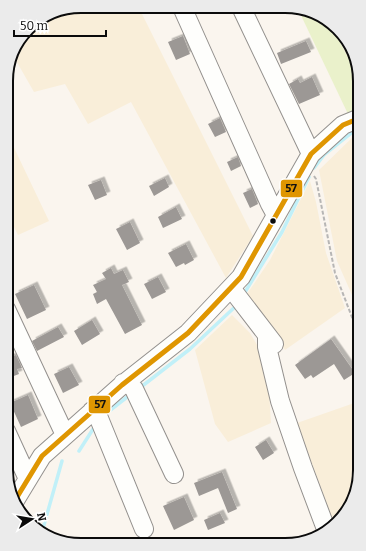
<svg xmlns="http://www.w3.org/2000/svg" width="366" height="551" font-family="Bitter,serif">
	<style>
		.farmland { fill: #f9eed9 }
		.green { fill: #eaf1cb }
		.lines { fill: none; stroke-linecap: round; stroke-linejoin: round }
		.stream { stroke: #c1f0f8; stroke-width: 3.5 }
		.building { fill: #9c9895; filter: url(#shadow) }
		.minor-casing { stroke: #93908d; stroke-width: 20 }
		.path { stroke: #b7b6b5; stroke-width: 2; stroke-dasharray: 4 2; stroke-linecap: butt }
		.minor { stroke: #fefefc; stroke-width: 18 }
		.bus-1-casing { stroke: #fff; stroke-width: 8 }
		.bus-1 { stroke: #df9601; stroke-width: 5 }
		.bus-dot { fill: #0b0b0b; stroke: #fff; stroke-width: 1.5 }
		.rim { fill: none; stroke: #0b0b0b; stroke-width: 2 }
		.line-badge { stroke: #fff; stroke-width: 1.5 }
		.pale-badge-label { font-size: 11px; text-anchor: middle; font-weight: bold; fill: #111 }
	</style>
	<defs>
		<filter id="shadow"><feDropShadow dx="3.5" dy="-3.5" stdDeviation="0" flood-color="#0004"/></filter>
	</defs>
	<rect width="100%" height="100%" fill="#faf5ee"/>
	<!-- farmland -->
	<path class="farmland" d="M 81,6 L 138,6 L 253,236 L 226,278 L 131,102 L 88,124 L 65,84 L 34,92 L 14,57 L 32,24 Z
		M 330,21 L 354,52 L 360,83 Z
		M 360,132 L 360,313 L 337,261 L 319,170 L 357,133 Z
		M 7,133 L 49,221 L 18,235 L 6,211 Z
		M 310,181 L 316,202 L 326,253 L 345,308 L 285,350 L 247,294 L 270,260 Z
		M 232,315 L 250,333 L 260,350 L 269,391 L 271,423 L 228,442 L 215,424 L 195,350 Z
		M 360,401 L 360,475 L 347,512 L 334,523 L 297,423 Z"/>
	<!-- green -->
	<path class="green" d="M 297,7 L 299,7 L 330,21 L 360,83 L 360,107 L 348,114 Z"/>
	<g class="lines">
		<!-- stream -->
		<path class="stream" d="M 314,168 L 324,155 L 359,127
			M 245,292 L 282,232 L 309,177
			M 141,387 L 190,349 L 237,305
			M 104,415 L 131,394
			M 79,451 L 95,426
			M 42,532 L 62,461"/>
	</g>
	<!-- building -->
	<path class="building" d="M 183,36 L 190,54 L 176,60 L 168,42 Z
		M 306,41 L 311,52 L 281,64 L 277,53 Z
		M 312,77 L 320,95 L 299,104 L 289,84 L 298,79 L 300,83 Z
		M 220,118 L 226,132 L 215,137 L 208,124 Z
		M 238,157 L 241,166 L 231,171 L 227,162 Z
		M 165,178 L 169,187 L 154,196 L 149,186 Z
		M 101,180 L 107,195 L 95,200 L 88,185 Z
		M 252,189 L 258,204 L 250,208 L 243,193 Z
		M 176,207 L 182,219 L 163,228 L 158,217 Z
		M 130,222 L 140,243 L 127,250 L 116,229 Z
		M 186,244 L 194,260 L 185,265 L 184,263 L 176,267 L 168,253 Z
		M 111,268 L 114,274 L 123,270 L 129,282 L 122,285 L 142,325 L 125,334 L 106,299 L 97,304 L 93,294 L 97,292 L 93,285 L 106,279 L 102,273 Z
		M 158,277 L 166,292 L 152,299 L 144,284 Z
		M 34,285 L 46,310 L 27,319 L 15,294 Z
		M 92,320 L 100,334 L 82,345 L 74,331 Z
		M 58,327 L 64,337 L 37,351 L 32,341 Z
		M 331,339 L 355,373 L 344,380 L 334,364 L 313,378 L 311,375 L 305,379 L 295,365 Z
		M 16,355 L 22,368 L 17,369 L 19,374 L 6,379 L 6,359 Z
		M 69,367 L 79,385 L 63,393 L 54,374 Z
		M 28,395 L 38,419 L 21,427 L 10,403 Z
		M 266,440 L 274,453 L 263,460 L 255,447 Z
		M 222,472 L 237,509 L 228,513 L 218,488 L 199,496 L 194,483 Z
		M 184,497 L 194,520 L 174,530 L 163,506 Z
		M 220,513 L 225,523 L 208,530 L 204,520 Z"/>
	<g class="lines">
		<!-- minor casing -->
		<g class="minor-casing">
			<path id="minor" d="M 182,7 L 270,204 L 276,215
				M 241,7 L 311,154
				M 231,288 L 274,344
				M 6,309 L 65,435
				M 267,335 L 267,347 L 280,401 L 303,468 L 326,529
				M 123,383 L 131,386 L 134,389 L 174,474
				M 92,411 L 98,416 L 144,529
				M 6,431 L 28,479
				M 14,502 L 42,456 L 122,385 L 188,333 L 241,277 L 311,154 L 343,125 L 360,118"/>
		</g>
		<!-- path -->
		<path class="path" d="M 314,176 L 316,179 L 335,273 L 360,338"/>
		<!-- minor -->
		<use href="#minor" class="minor"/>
		<!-- bus-1 casing -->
		<g class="bus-1-casing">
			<path id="bus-1" d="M 14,502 L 42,456 L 122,385 L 188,333 L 241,277 L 311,154 L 343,125 L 360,118"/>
		</g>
		<!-- bus-1 -->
		<use href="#bus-1" class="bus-1"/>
	</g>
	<!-- markers -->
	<circle class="bus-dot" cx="273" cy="221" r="3.5"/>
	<!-- crop -->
	<path d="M0 0H366V551H0ZM81 13H285A68 68 0 0 1 353 81V470A68 68 0 0 1 285 538H81A68 68 0 0 1 13 470V81A68 68 0 0 1 81 13Z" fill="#ebebeb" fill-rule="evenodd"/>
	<path class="rim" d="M81 13H285A68 68 0 0 1 353 81V470A68 68 0 0 1 285 538H81A68 68 0 0 1 13 470V81A68 68 0 0 1 81 13Z"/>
	<g class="line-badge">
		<rect x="280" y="179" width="23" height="19" rx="4" fill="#df9601"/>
		<rect x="88" y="395" width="23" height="19" rx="4" fill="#df9601"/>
	</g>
	<g class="pale-badge-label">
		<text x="291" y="192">57</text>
		<text x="100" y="408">57</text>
	</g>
	<!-- north arrow -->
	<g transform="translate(32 519) rotate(78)" stroke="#ffffff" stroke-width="3" paint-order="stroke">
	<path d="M0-3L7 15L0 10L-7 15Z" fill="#0b0b0b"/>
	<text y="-6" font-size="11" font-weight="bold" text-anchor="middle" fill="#0b0b0b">N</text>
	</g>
	<!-- scale -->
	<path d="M14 30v6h92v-6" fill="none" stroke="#0b0b0b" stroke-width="2"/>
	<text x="20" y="30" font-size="12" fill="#0b0b0b" stroke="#ffffff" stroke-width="3" paint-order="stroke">50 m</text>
</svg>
